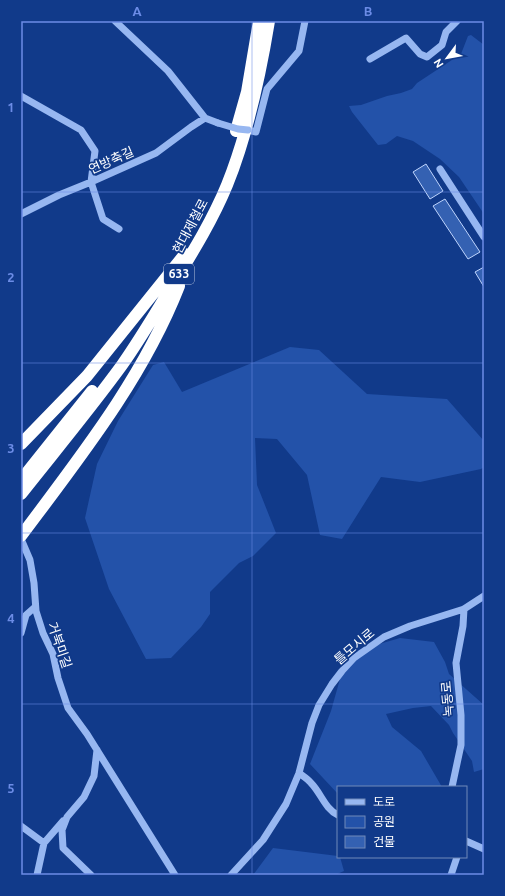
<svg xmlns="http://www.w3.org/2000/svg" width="505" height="896" font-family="Ubuntu,'Noto Sans KR',sans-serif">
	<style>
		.green { fill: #2352a9 }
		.building { fill: #3461b2; stroke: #bed4fd }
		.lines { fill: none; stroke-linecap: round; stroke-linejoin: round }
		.minor { stroke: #97b7f1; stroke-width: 7 }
		.highway { stroke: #fff; stroke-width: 12 }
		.minor-bridge { stroke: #97b7f1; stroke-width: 7 }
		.grid { fill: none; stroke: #6c8ce6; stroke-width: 1; stroke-opacity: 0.55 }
		.labels { text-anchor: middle; stroke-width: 3.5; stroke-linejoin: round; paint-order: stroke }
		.shield { fill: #113a8a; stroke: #b8c4dc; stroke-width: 1 }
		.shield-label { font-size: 12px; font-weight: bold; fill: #fff }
		.street-label { font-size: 13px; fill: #fff; stroke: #113a8a }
		.neatline { fill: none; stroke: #6c8ce6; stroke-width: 1.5 }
		.grid-label { font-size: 13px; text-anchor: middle; font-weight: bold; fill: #6c8ce6 }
	</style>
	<rect width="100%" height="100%" fill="#113a8a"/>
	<!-- green -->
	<path class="green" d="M 471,35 L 484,45 L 484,214 L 459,177 L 440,159 L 413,141 L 397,136 L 386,144 L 378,145 L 352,112 L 349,106 L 361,105 L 387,96 L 401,93 L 412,89 L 417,83 L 461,54 L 468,36 Z
		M 290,347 L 319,350 L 367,394 L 447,399 L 484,441 L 484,467 L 481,469 L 420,482 L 381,477 L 342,539 L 320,535 L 307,475 L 277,439 L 255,438 L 257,485 L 276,533 L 253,556 L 239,563 L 210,592 L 210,614 L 201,627 L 171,658 L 146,659 L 109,589 L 85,518 L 97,464 L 118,421 L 153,365 L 164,362 L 182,392 Z
		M 400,638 L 434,642 L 445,662 L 449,674 L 484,705 L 484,769 L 474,772 L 472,761 L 453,733 L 449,725 L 431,706 L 413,708 L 386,714 L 392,727 L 421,751 L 442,787 L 338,787 L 338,794 L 310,764 L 331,711 L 345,661 L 355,651 Z
		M 273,848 L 338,856 L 340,857 L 344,871 L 335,875 L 253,875 Z"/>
	<!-- building -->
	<path class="building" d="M 426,164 L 443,191 L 430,199 L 413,172 Z
		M 445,199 L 480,252 L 468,259 L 433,206 Z
		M 484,267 L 484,287 L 475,272 Z"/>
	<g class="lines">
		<!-- minor -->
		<path class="minor" d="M 115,21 L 168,71 L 205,118 L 218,123
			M 370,59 L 406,38 L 420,54 L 427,57 L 442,45 L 446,32 L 457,21
			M 21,96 L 81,130 L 95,151 L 91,182 L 103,219 L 119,229
			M 248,130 L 256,132 L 267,89 L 299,51 L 305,21
			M 440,169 L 484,237
			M 21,214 L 59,195 L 91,182 L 156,153 L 191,127 L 205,118
			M 21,539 L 30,560 L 34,583 L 36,611 L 43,633 L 53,654 L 58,678 L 68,708 L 87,734 L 175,875
			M 21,633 L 26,615 L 35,607
			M 299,773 C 303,776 308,779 311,783 C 321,793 325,809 338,815
			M 452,787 L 461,745 L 461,715 L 456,663 L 463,626 L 464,609
			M 21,826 L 44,843
			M 466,841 L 484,849
			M 37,875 L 44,843 L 63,821
			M 91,875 L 63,848 L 62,830 L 67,817 L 84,797 L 94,776 L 97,750
			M 231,875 L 263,840 L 286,804 L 299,773 L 312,723 L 319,705 L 332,684 L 342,671 L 354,658 L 384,637 L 410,626 L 464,609 L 484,596
			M 451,875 L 457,857"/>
		<!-- highway -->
		<path class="highway" d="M 236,131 L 247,92 L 259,21
			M 21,444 L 87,376 L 185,254
			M 21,480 L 92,391
			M 21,494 C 55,451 90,409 122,365 C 141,338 158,309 175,281 C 194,250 213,219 227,185 C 248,133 260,76 269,21
			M 21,536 C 80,457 143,378 179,286"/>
		<!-- minor-bridge -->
		<path class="minor-bridge" d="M 218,123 L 238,129 L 248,130"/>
	</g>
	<!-- grid -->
	<path class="grid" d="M 252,21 L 252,875M 21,192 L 484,192M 21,363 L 484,363M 21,533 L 484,533M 21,704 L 484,704"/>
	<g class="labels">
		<!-- shield labels -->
		<rect class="shield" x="164" y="264" width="30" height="20" rx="3"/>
		<g class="shield-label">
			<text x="179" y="278">633</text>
		</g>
		<!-- street labels -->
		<g class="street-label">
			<text transform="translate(111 160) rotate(-24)" y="5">연방축길</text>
			<text transform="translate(190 226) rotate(-62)" y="5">현대제철로</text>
			<text transform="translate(60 645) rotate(71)" y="5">거북미길</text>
			<text transform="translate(354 646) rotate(-40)" y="5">틀모시로</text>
			<text transform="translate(447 699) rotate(-95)" y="5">녹동로</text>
		</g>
	</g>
	<!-- border -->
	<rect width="505" height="896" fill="none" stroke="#113a8a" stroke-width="44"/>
	<!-- legend -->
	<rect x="337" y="786" width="130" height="72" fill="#113a8a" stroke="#7089b9"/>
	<rect x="345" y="799" width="20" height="6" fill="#97b7f1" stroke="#7089b9"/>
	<text x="373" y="806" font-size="12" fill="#ffffff">도로</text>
	<rect x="345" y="816" width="20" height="12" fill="#2352a9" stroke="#7089b9"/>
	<text x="373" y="826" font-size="12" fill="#ffffff">공원</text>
	<rect x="345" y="836" width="20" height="12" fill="#3461b2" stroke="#7089b9"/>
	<text x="373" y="846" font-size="12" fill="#ffffff">건물</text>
	<!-- north arrow -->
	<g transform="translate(447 58) rotate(238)" stroke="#113a8a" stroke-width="3" paint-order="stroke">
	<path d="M0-3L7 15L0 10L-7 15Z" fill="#ffffff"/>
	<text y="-6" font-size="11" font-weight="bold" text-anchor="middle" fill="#ffffff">N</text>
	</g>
	<rect x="22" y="22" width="461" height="852" class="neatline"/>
	<g class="grid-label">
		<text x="137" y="16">A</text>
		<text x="368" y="16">B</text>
		<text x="11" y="112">1</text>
		<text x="11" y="282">2</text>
		<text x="11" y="453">3</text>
		<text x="11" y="623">4</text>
		<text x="11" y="793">5</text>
	</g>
</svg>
